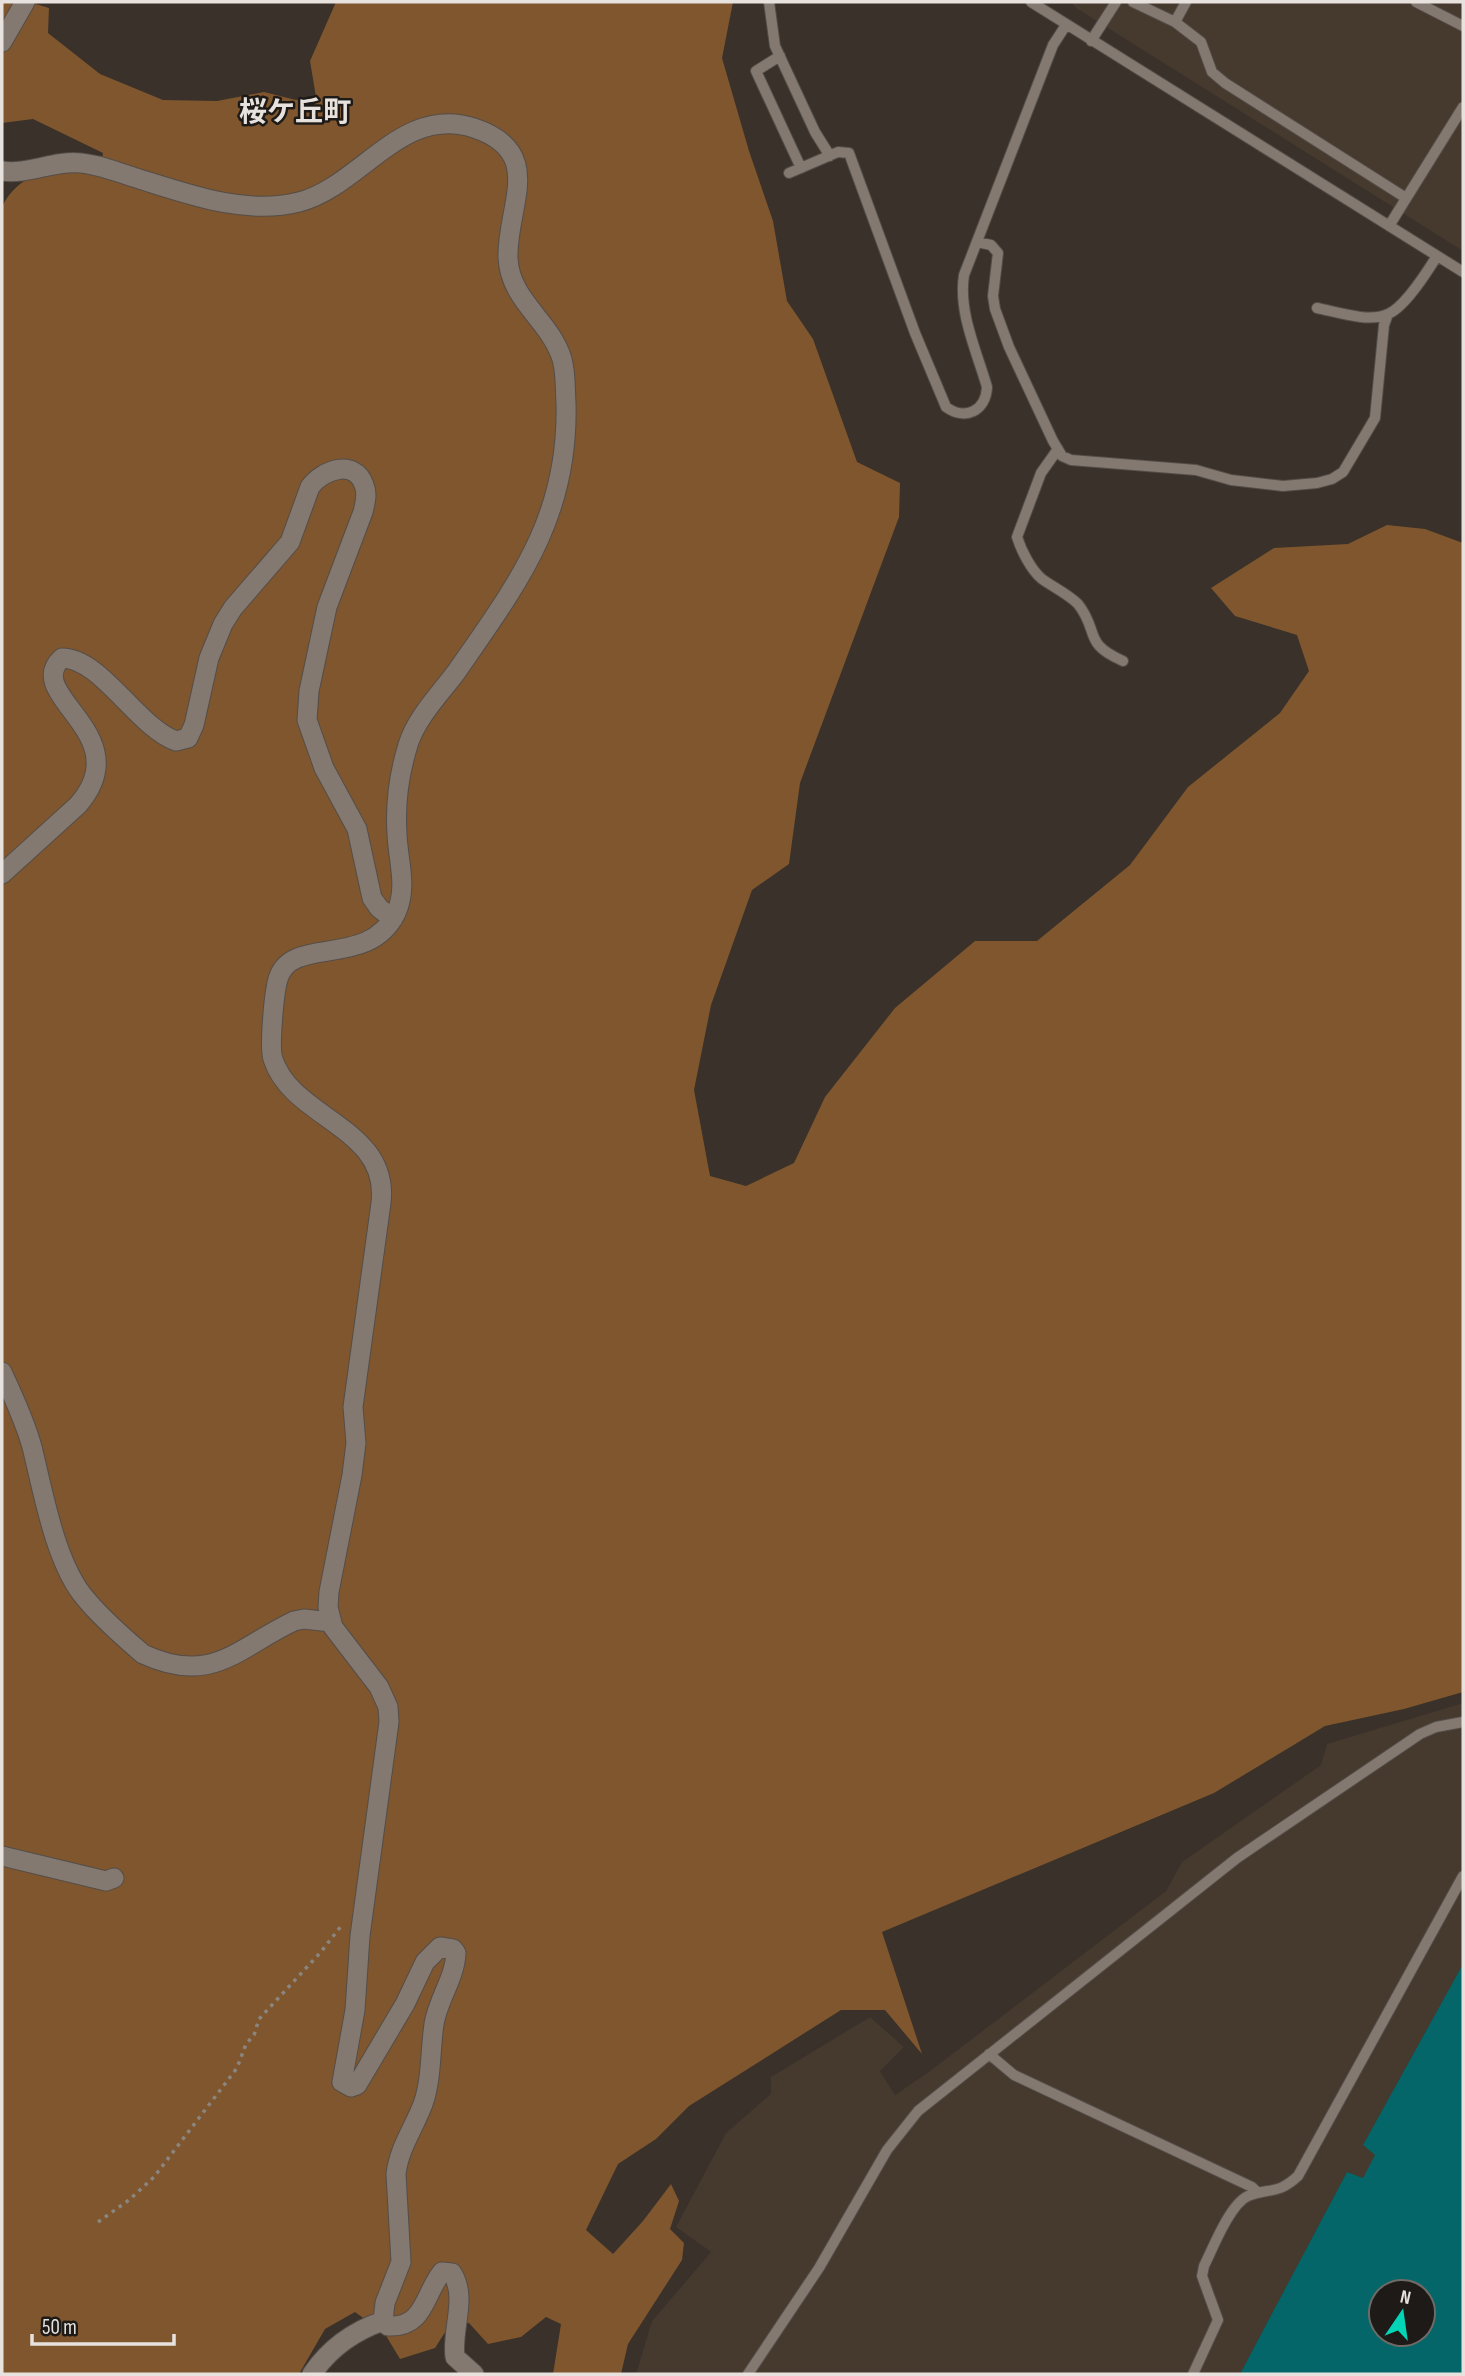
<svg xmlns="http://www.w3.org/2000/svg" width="1465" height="2376" font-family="'Sofia Sans Condensed','Noto Sans JP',sans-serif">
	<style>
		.built { fill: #46392e }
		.forest { fill: #7f562d }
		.water { fill: #046668; fill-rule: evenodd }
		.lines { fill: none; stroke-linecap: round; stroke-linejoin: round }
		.service-casing { stroke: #544d48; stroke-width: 12 }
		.minor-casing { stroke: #544d48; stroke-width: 21 }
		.path { stroke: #8b857f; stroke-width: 3.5; stroke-dasharray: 3.5 5; stroke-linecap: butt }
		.service { stroke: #837971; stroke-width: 10 }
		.minor { stroke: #837971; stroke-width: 19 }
		.labels { text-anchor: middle; stroke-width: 5; stroke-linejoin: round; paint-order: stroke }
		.neighbourhood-label { font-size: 28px; font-weight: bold; fill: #e7e2dd; stroke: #1d1a17 }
	</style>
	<rect width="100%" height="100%" fill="#39312a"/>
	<!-- built -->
	<path class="built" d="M 1071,2 L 1463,2 L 1463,251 L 1076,8 Z
		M 1463,1703 L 1463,1964 L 1363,2145 L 1376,2155 L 1363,2178 L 1347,2172 L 1240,2374 L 636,2374 L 652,2321 L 711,2252 L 676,2227 L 726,2133 L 771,2094 L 771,2077 L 870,2017 L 904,2047 L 880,2071 L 895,2095 L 930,2071 L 1166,1891 L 1182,1862 L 1321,1765 L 1327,1744 Z"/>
	<!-- forest -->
	<path class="forest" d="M 2,2 L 29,2 L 49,8 L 48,33 L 100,74 L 163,100 L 217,101 L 264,92 L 296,100 L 316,97 L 310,61 L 336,2 L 733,2 L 722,58 L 749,151 L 773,221 L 787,301 L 813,339 L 857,462 L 900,483 L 899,517 L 800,783 L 789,864 L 752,890 L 711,1005 L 694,1090 L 710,1176 L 746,1186 L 794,1163 L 825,1097 L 895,1008 L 975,941 L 1037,941 L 1130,865 L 1188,787 L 1280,713 L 1309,671 L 1297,635 L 1235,616 L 1211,588 L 1274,548 L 1348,544 L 1387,525 L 1425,529 L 1463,543 L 1463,1692 L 1404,1709 L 1325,1726 L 1214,1793 L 882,1932 L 922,2054 L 885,2010 L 841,2010 L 689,2106 L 656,2139 L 618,2164 L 586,2230 L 613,2254 L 643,2221 L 671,2184 L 679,2201 L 670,2229 L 684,2243 L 682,2260 L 628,2344 L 621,2374 L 553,2374 L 561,2324 L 546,2317 L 521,2337 L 488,2344 L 469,2323 L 451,2323 L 435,2348 L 400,2359 L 385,2334 L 355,2312 L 325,2329 L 299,2374 L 2,2374 L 2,207 C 23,165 60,172 100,171 L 103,153 L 33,119 L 2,123 Z"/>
	<!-- water -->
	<path class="water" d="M 1463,1964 L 1463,2374 L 1240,2374 L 1347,2172 L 1363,2178 L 1375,2155 L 1363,2145 ZM 1381,2292 L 1423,2292 L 1423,2334 L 1381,2334 Z"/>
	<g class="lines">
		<!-- service casing -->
		<g class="service-casing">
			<path id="service" d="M 769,2 L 775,46 L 815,132 L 830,156
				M 1031,2 L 1463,272
				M 1133,2 L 1175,22 L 1201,42 L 1212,72 L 1225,83 L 1406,198
				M 1416,2 L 1463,26
				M 1175,22 L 1186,2
				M 1091,41 L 1116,2
				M 780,56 L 756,71 L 801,168
				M 789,173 L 838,152 L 849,153 L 915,333 L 946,407 C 965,421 986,411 987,387 C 977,352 958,312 964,275 L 1053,45 L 1066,25
				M 1389,226 L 1463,107
				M 977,242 L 991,245 L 998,253 L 993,296 L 995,309 L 1009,347 L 1053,441 L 1062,456 L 1071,460 L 1196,470 L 1231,480 L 1283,486 L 1317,483 L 1332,479 L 1343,472 L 1375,418 L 1384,325 L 1388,314
				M 1317,308 C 1337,312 1369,323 1388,314 C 1405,307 1427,272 1437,256
				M 1058,449 L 1041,473 L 1017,537 C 1021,550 1031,570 1042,579 C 1053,587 1068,594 1078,604 C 1100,632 1082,643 1123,661
				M 989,2054 L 1014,2075 L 1252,2187 L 1258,2193
				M 748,2374 L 819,2268 L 887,2150 L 918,2111 L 1237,1858 L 1420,1734 L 1436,1727 L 1463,1722
				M 1193,2374 L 1218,2320 L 1202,2276 L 1204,2266 C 1213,2248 1230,2204 1248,2196 C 1270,2187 1276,2196 1298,2176 L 1463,1876"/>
		</g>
		<!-- minor casing -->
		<g class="minor-casing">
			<path id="minor" d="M 2,42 L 25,2
				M 2,171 C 28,175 54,160 81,163 C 99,165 116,171 133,177 C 185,193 244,216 299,202 C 361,186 402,104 474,128 C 547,152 506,207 508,258 C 510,301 550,320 562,359 C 566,373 565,389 566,403 C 569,517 518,583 457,671 C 440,694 416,718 408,745 C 399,774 395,804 397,834 C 398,861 408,887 396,913 C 368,970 291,934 278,979 C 274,993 269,1047 273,1059 C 292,1119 390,1127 381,1203 L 353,1407 L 356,1443 L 352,1475 L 329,1592 L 328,1607 L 333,1627 L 379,1687 L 388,1707 L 389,1722 L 360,1936 L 355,2010 L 342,2082 L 351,2087 L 357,2085 L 405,2004 L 425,1962 L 440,1947 L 453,1949 L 456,1953 C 455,1978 438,1999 434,2024 C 430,2051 432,2078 423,2104 C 414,2128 399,2148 396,2174 L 401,2262 L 385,2303 L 383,2321 L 388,2326 C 425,2328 424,2294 442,2272 L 452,2273 C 468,2297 451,2331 455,2357 L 474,2374
				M 2,874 L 78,805 C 140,734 21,695 62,658 C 101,658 137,727 176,741 L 188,738 L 194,725 L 209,658 L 223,624 L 233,608 L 290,542 L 310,487 C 322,470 355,458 364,485 C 368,494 365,503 363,512 L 327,607 L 309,691 L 307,720 L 324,768 L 357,829 L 372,898 L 379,908 L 393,919
				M 2,1372 C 13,1396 25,1421 32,1447 C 43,1491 54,1556 81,1593 C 97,1614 123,1637 143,1654 C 212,1686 237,1648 294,1621 L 304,1619 L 331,1622
				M 2,1856 L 106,1881 L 114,1878
				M 312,2374 C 329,2349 354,2331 383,2321"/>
		</g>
		<!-- path -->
		<path class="path" d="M 98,2222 L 129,2200 L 154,2177 L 237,2068 L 246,2044 L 254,2035 L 259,2019 L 320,1953 L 342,1925"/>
		<!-- service -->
		<use href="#service" class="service"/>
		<!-- minor -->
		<use href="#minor" class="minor"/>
	</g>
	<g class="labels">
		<!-- neighbourhood labels -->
		<g class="neighbourhood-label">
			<text x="295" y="121">桜ケ丘町</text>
		</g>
	</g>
	<!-- border -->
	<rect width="1465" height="2376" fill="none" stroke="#e7e2dd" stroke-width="7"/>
	<!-- north arrow -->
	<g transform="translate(1402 2313) rotate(13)"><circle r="33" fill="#1d1a17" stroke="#6e6a66" stroke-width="2"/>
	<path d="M0-5L12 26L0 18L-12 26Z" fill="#03d5b6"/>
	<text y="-10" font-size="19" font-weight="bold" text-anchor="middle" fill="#e7e2dd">N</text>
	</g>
	<!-- scale -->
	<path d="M32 2334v10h142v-10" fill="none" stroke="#e7e2dd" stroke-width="3.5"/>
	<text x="42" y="2334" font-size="21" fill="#e7e2dd" stroke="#1d1a17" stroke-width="5" paint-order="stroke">50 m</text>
</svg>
